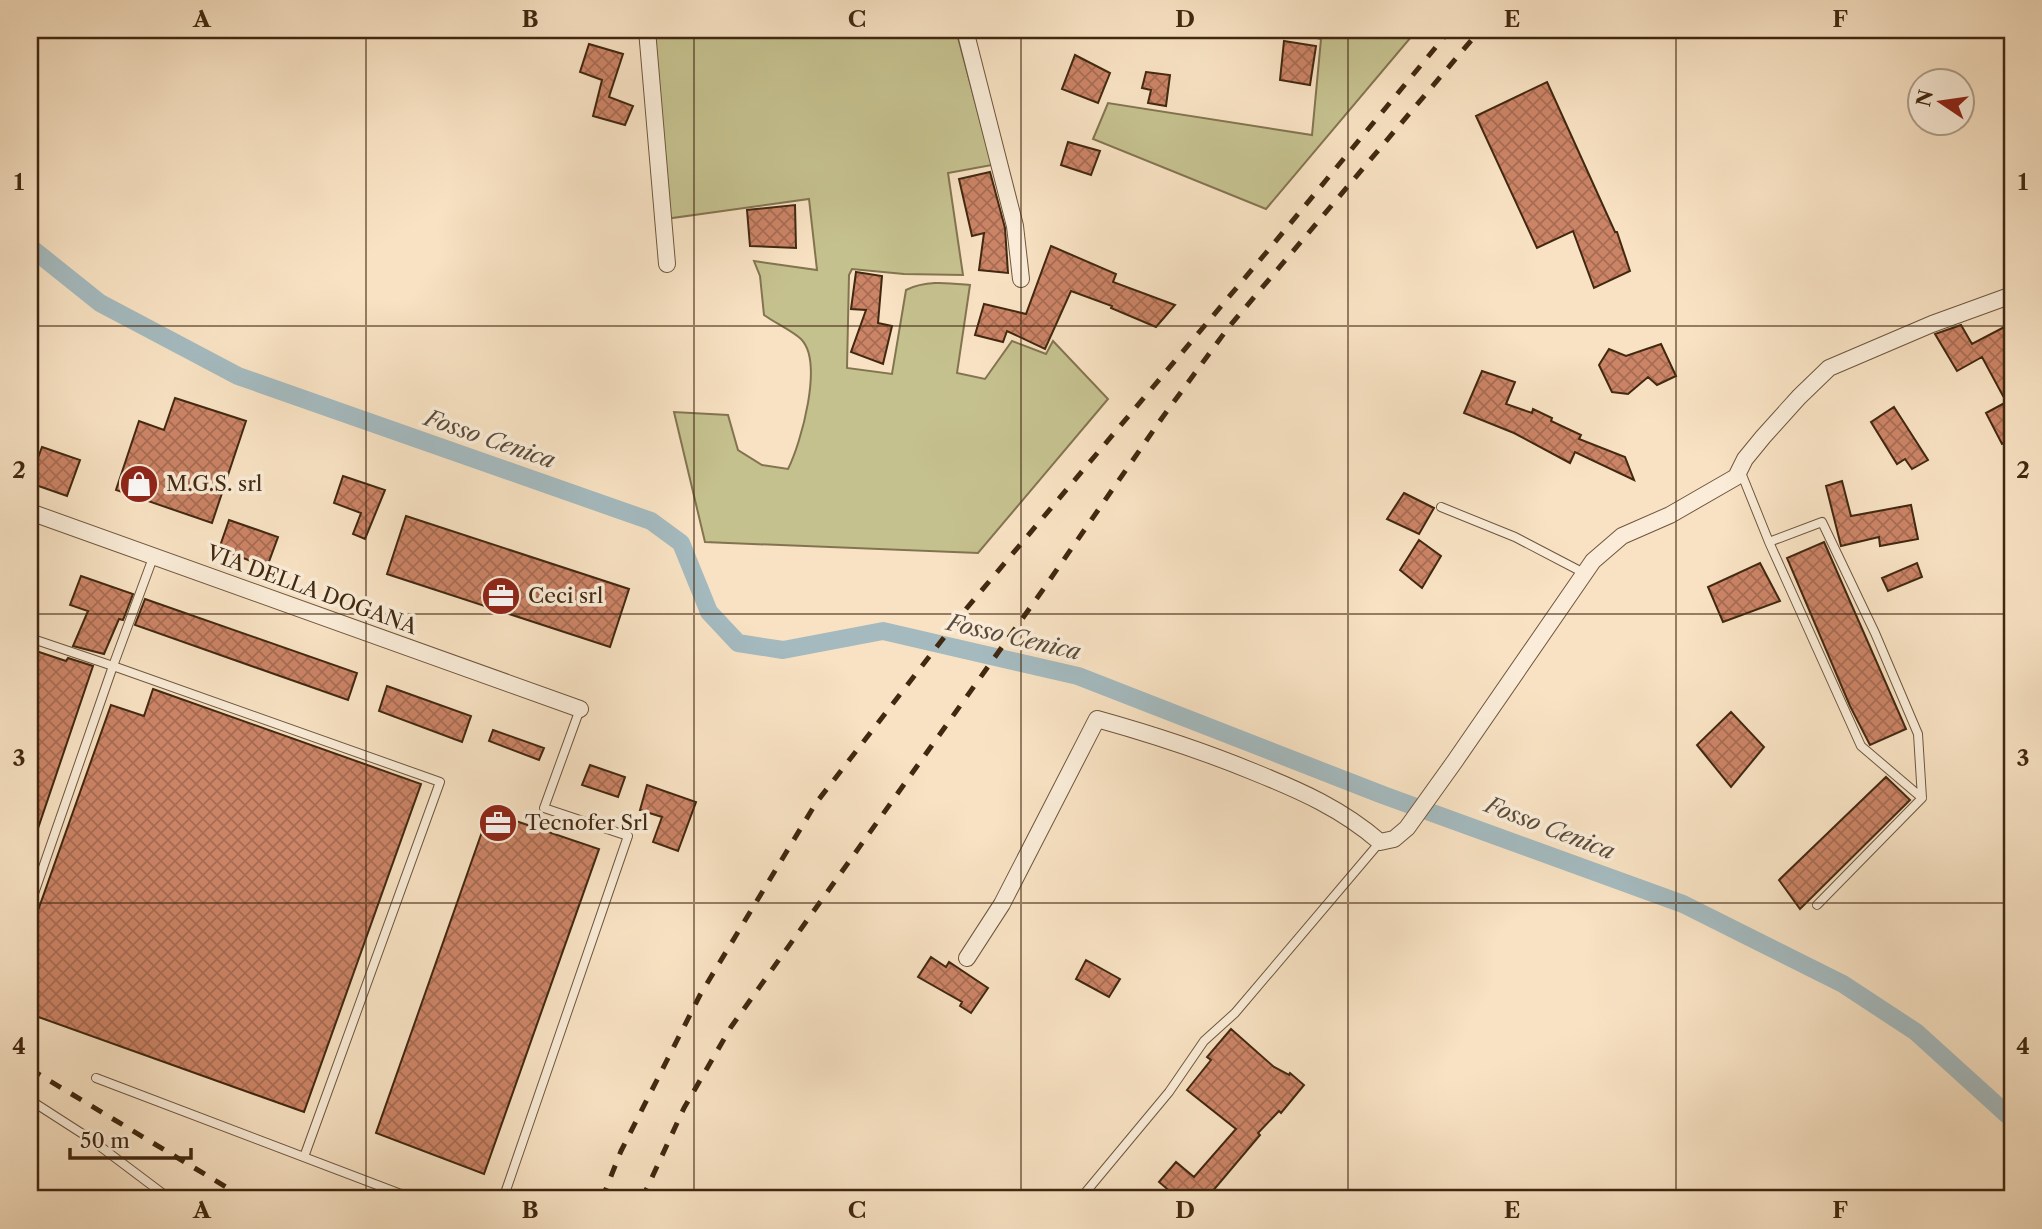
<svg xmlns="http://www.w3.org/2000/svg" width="2042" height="1229" font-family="'Libre Caslon Text',serif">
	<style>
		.green { fill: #c5c18f; stroke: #837450; stroke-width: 2 }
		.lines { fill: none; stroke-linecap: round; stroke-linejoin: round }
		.canal { stroke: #a4babf; stroke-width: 18 }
		.building { fill: url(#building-cross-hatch); stroke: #412810; stroke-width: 2 }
		.lane-casing { stroke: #6f563d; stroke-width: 10 }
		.street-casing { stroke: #6f563d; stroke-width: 18 }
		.lane { stroke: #faecd8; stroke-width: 8 }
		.street { stroke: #faecd8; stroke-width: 16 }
		.rail { stroke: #412810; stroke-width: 5; stroke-dasharray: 12 12; stroke-linecap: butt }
		.grid { fill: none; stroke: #412810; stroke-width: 2; stroke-opacity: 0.55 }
		.labels { text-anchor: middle; stroke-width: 7; stroke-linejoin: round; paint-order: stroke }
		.poi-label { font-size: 21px; fill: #412810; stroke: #faecd8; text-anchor: start }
		.street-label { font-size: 21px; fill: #412810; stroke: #faecd8 }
		.water-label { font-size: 23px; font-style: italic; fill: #5a4c3c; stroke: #faecd8 }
		.neatline { fill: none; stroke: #412810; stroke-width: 2.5 }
		.grid-label { font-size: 23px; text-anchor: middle; font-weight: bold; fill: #412810 }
	</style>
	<defs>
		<pattern id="building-cross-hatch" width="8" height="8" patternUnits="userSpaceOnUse" patternTransform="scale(1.75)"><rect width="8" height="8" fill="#cc8466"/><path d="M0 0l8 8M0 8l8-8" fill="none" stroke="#a76c53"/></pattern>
	</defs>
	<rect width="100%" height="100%" fill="#f8e2c3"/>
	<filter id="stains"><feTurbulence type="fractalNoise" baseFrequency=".00286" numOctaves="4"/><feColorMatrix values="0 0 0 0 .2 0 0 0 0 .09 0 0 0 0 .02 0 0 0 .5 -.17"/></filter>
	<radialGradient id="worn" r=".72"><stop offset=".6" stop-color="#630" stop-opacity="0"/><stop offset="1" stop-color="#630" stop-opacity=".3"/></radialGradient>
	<!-- green -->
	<path class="green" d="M 652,30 L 956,30 L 992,165 L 948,173 L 963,275 L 904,274 L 852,269 L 849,275 L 847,368 L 892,374 L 906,290 C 926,280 948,283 970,285 L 957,373 L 985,379 L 1012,341 L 1046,354 L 1053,341 L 1108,399 L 978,553 L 705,542 L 674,412 L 728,415 L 738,450 L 762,465 L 788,469 C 801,443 824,362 801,339 C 791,330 775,323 764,315 L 760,276 L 754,261 L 817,270 L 809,199 L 665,219 Z
		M 1281,30 L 1417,30 L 1266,209 L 1093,139 L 1108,103 L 1312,135 L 1321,39 Z"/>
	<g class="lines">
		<!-- canal -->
		<path class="canal" d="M 30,247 L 100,303 L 238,376 L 651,521 L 681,543 L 709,612 L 738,643 L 783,650 L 883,631 L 1078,676 L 1383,795 L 1683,904 L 1843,984 L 1916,1032 L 2012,1119"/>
	</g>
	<!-- building -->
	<path class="building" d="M 1284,41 L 1316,46 L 1310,85 L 1280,80 Z
		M 589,44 L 623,54 L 609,97 L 633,106 L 625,125 L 593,116 L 602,80 L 580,72 Z
		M 1075,55 L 1110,73 L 1098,103 L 1062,89 Z
		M 1146,72 L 1170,75 L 1166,106 L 1148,103 L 1151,90 L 1142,88 Z
		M 1547,82 L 1615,232 L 1617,232 L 1630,271 L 1594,288 L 1573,231 L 1537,248 L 1476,116 Z
		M 1068,142 L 1100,151 L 1091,175 L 1061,165 Z
		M 990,172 L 1005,228 L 1008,273 L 979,270 L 984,233 L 972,236 L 959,179 Z
		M 795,205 L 796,248 L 750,246 L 747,210 Z
		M 1051,246 L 1116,274 L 1113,282 L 1175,305 L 1156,327 L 1111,308 L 1112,306 L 1071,291 L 1045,349 L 1007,331 L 1003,342 L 975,335 L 984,304 L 1026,314 Z
		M 856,272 L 882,276 L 878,323 L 892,326 L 883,364 L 851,352 L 866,310 L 851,309 Z
		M 2012,323 L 2012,391 L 2003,396 L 1982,357 L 1957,371 L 1935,334 L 1961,325 L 1972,344 Z
		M 1661,344 L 1676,376 L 1657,385 L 1648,377 L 1628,394 L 1612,392 L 1599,365 L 1609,349 L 1626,356 Z
		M 1482,371 L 1515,382 L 1506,404 L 1532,413 L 1533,409 L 1552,418 L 1551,421 L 1581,435 L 1579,439 L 1625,457 L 1634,480 L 1575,452 L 1570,463 L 1514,433 L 1464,413 Z
		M 175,398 L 246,421 L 212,523 L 116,490 L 139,421 L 164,430 Z
		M 2012,399 L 2012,439 L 2002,444 L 1986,413 Z
		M 1894,407 L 1928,460 L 1912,469 L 1905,459 L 1897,464 L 1871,422 Z
		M 42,447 L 80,460 L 67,496 L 30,483 L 30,461 L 36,463 Z
		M 343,476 L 385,490 L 365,539 L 353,534 L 361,513 L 334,503 Z
		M 1842,481 L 1851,516 L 1911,505 L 1918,539 L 1880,546 L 1879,537 L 1841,546 L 1826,486 Z
		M 1404,493 L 1434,508 L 1419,534 L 1387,519 Z
		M 406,516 L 629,589 L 610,647 L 387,574 Z
		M 229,520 L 278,537 L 267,567 L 219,549 Z
		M 1419,540 L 1441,556 L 1422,588 L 1400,570 Z
		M 1824,542 L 1906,729 L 1870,745 L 1850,706 L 1787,558 Z
		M 1760,563 L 1780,601 L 1723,622 L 1708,587 Z
		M 1917,563 L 1922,577 L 1888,591 L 1882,578 Z
		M 81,576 L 133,594 L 123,620 L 119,619 L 104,654 L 73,646 L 88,611 L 70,605 Z
		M 145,599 L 357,673 L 348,700 L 135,625 Z
		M 30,649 L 66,661 L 68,658 L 93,666 L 32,846 L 30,845 Z
		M 387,686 L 471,716 L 462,742 L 379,711 Z
		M 153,689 L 421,784 L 304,1112 L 30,1014 L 30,933 L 111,705 L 144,716 Z
		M 1731,712 L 1764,747 L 1731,787 L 1697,745 Z
		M 493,730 L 544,748 L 539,760 L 489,741 Z
		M 590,765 L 625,777 L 618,797 L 582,785 Z
		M 1886,777 L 1910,800 L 1800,909 L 1779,880 Z
		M 647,785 L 696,802 L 678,851 L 653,842 L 662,817 L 640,810 Z
		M 489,812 L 599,849 L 484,1174 L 376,1133 Z
		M 931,957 L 946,967 L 949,962 L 988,988 L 971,1013 L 960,1006 L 962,1002 L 918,977 Z
		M 1086,960 L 1120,979 L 1109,997 L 1076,979 Z
		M 1231,1029 L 1274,1067 L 1289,1075 L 1290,1073 L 1304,1085 L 1281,1113 L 1279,1111 L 1258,1133 L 1260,1135 L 1206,1199 L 1179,1199 L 1159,1182 L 1176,1162 L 1194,1177 L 1236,1129 L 1187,1090 L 1211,1060 L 1207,1057 Z"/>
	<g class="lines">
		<!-- lane casing -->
		<g class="lane-casing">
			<path id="lane" d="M 1740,470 L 1769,542 L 1822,522 L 1875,633 L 1918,734 L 1922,798 L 1817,905
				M 1441,507 L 1515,537 L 1584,573
				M 1769,542 L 1861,746 L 1922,798
				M 154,555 L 113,666 L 440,782 L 304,1157
				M 30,638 L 113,666 L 30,905
				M 96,1078 L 414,1199
				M 30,1100 L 89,1138 L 170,1199
				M 503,1199 L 628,836 L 544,808 L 580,709
				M 1080,1199 L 1169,1092 L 1204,1041 L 1235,1013 L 1380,842"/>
		</g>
		<!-- street casing -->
		<g class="street-casing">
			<path id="street" d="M 647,30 L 667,264
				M 965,30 L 1015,226 L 1021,279
				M 30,512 L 580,709
				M 967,958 L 1002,904 L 1097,719 C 1151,734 1203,751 1254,772 C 1301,791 1342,809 1380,842 L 1394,839 L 1407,828 L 1455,761 L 1593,561 L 1622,536 L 1670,515 L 1736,477 L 1745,459 L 1763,437 L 1799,397 L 1829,368 L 1932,324 L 2012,295"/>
		</g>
		<!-- lane -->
		<use href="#lane" class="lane"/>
		<!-- street -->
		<use href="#street" class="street"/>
		<!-- rail -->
		<path class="rail" d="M 30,1069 L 246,1199
			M 602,1199 L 621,1151 L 700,995 L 816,803 L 966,609 L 1265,254 L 1450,30
			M 642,1199 L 684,1108 L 731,1027 L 1042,591 L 1162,418 L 1228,328 L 1480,30"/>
	</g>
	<!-- grid -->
	<path class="grid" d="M 366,30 L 366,1199M 694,30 L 694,1199M 1021,30 L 1021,1199M 1348,30 L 1348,1199M 1676,30 L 1676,1199M 30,326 L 2012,326M 30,614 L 2012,614M 30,903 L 2012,903"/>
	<!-- icons -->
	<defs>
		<g id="shop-disc" transform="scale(2.0125)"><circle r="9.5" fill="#8f2418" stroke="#faecd8"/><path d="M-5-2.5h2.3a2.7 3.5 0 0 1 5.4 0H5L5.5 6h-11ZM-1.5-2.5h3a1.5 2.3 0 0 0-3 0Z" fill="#fff"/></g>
		<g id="office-disc" transform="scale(2.0125)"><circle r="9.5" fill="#8f2418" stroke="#faecd8"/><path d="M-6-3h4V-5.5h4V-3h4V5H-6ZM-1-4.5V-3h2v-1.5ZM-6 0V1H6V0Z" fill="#fff"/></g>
	</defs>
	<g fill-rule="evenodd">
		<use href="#shop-disc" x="139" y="484"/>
		<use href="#office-disc" x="501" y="596"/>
		<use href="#office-disc" x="498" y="823"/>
	</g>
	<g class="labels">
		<!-- poi labels -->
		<g class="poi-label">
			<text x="166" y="491">M.G.S. srl</text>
			<text x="528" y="603">Ceci srl</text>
			<text x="525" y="830">Tecnofer Srl</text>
		</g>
		<!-- street labels -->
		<g class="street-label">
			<text transform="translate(312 590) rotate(20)" y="7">VIA DELLA DOGANA</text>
		</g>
		<!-- water labels -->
		<g class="water-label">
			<text transform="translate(490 439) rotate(19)" y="8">Fosso Cenica</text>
			<text transform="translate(1014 637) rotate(13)" y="8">Fosso Cenica</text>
			<text transform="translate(1550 828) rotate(21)" y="8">Fosso Cenica</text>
		</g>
	</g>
	<!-- margin -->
	<rect width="2042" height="1229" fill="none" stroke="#f8e2c3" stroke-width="77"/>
	<!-- north arrow -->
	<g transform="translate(1941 102) rotate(283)"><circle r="33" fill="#faecd8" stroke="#b09e88" stroke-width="2"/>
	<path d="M0-5L12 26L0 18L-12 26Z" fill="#8f2418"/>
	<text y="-10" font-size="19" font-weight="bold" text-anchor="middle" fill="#412810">N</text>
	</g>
	<!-- scale -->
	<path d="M70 1148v10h121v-10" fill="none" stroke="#412810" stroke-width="3.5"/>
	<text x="80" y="1148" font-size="21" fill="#412810" stroke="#faecd8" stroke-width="5" paint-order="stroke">50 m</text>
	<rect x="38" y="38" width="1966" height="1152" class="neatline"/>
	<g class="grid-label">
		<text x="202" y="27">A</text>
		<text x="530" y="27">B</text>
		<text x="857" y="27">C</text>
		<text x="1185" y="27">D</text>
		<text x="1512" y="27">E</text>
		<text x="1840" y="27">F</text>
		<text x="19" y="190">1</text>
		<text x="2023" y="190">1</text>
		<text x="19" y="478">2</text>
		<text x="2023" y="478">2</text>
		<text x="19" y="766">3</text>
		<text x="2023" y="766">3</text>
		<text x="19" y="1054">4</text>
		<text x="2023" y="1054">4</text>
		<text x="202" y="1218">A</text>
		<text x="530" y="1218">B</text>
		<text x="857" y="1218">C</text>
		<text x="1185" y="1218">D</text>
		<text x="1512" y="1218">E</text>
		<text x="1840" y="1218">F</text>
	</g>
	<rect width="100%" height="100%" filter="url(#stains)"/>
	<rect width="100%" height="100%" fill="url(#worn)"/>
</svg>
